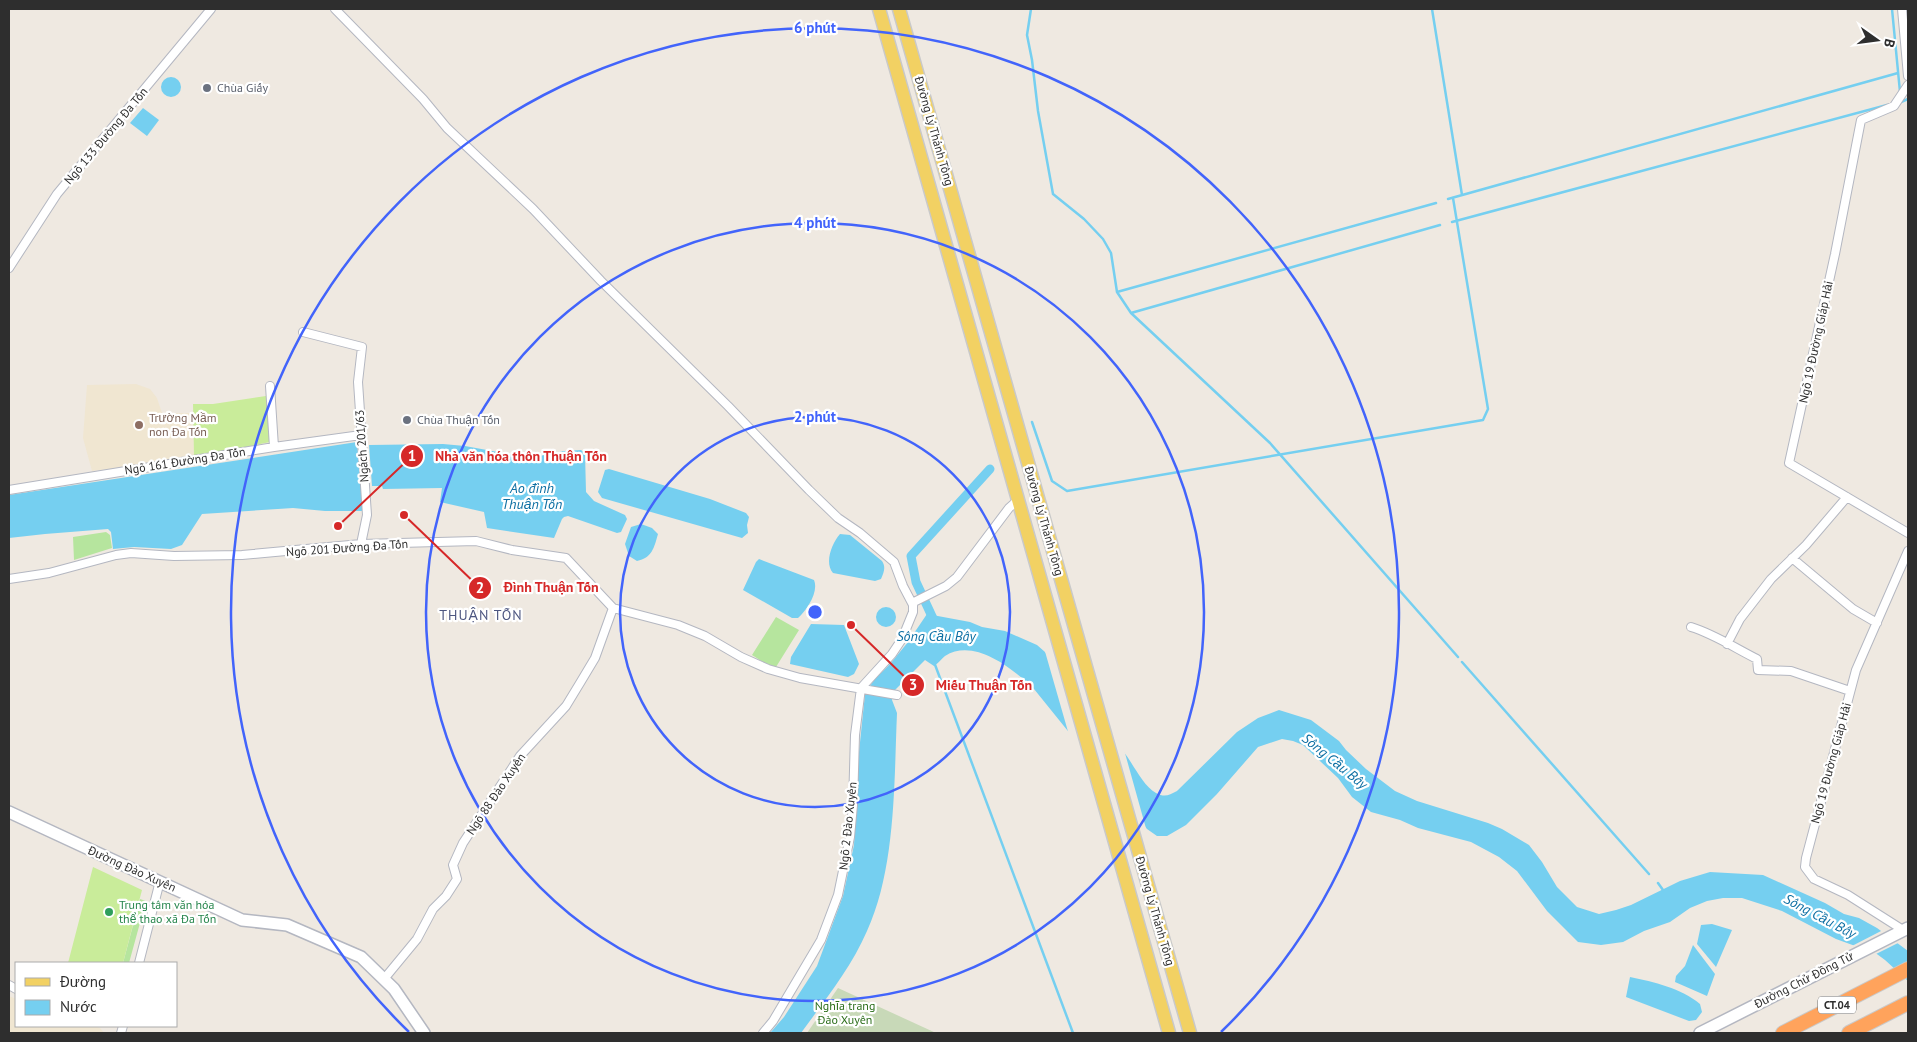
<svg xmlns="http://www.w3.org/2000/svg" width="1917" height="1042" font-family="'PT Sans',sans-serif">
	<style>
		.education { fill: #f0e6d1 }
		.green { fill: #b6e59e }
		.cemetery { fill: #c8d9b8 }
		.pitch { fill: #c9ec9a }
		.water { fill: #75cff0 }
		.pier { fill: #efe9e1 }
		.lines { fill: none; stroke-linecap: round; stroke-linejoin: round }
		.stream { stroke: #75cff0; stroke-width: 2.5 }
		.canal { stroke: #75cff0; stroke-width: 9 }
		.street-casing { stroke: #b4b7c1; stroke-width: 10 }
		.secondary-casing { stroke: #b4b7c1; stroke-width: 14 }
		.primary-casing { stroke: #c9c9c9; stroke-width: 15 }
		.highway-casing { stroke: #c9c9c9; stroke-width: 16 }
		.street { stroke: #fff; stroke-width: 8 }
		.secondary { stroke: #fff; stroke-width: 11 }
		.primary { stroke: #f2d163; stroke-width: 12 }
		.highway { stroke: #ffa35c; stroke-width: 14 }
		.ring { fill: none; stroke: #4264fb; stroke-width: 2.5 }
		.worship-dot { fill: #6b7280; stroke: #fff; stroke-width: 2 }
		.education-dot { fill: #8d6e63; stroke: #fff; stroke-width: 2 }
		.leisure-dot { fill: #2e9e5b; stroke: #fff; stroke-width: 2 }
		.labels { text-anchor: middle; stroke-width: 4.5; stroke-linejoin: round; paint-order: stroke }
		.shield { fill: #fff; stroke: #6d6d6d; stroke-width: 1 }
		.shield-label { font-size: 11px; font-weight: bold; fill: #2e2e2e }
		.worship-label { font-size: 12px; fill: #5b616d; stroke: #fff; text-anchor: start }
		.street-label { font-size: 12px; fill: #2e2e2e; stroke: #fff }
		.education-label { font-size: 12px; fill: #785e54; stroke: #fff; text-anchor: start }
		.leisure-label { font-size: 12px; fill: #27864d; stroke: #fff; text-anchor: start }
		.park-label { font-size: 12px; fill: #2c6e1b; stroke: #fff }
		.water-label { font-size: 14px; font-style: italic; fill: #0d6fa3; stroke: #fff }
		.neighbourhood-label { font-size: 14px; letter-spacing: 1px; fill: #4d5680; stroke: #fff }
		.centre { fill: #4264fb; stroke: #fff; stroke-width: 2.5 }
		.ring-label { font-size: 15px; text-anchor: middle; font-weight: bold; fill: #4264fb; stroke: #fff; stroke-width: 4.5; stroke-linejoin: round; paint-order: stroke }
		.leader { fill: none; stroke: #d62828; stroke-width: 2 }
		.callout-dot { fill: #d62828; stroke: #fff; stroke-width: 2 }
		.mark-label { font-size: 15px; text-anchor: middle; font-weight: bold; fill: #fff }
		.callout-label { font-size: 14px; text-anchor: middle; font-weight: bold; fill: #d62828; stroke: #fff; stroke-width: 4.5; stroke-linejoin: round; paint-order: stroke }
	</style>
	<rect width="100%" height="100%" fill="#efe9e1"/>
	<!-- education -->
	<path class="education" d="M 136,384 L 150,389 L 157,398 L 162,413 L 193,413 L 194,458 L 92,471 L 83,438 L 87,385 Z
		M 9,996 L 16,999 L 16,1026 L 94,1026 L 100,1028 L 104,1033 L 9,1033 Z"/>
	<!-- green -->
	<path class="green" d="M 106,532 L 110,535 L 112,548 L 74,560 L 73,537 Z
		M 776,617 L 799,630 L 776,667 L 766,664 L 752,655 Z
		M 140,899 L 146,901 L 129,963 L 123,963 Z"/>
	<!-- cemetery -->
	<path class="cemetery" d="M 838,988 L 936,1033 L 807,1033 Z"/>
	<!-- pitch -->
	<path class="pitch" d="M 266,396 L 270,442 L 194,458 L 193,404 L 213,404 Z
		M 93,867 L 142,890 L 123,963 L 68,963 Z"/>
	<!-- water -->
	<path class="water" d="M161 87a10 10 0 1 1 20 0a10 10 0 1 1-20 0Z
		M 143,108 L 159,120 L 147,136 L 130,123 Z
		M 357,442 L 363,511 L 325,511 L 293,508 L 202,514 L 182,545 L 171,549 L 134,547 L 113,549 L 111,532 L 108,529 L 45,534 L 9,538 L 9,495 Z
		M 443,444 L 465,446 L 530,458 L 564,451 L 581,450 L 585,453 L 586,492 L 594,501 L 625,515 L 627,519 L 621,532 L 617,533 L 568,516 L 564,517 L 562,519 L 554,538 L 487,528 L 484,512 L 440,502 L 442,488 L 383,489 L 382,486 L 372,486 L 369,445 Z
		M 609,469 L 710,499 L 746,513 L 749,517 L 747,525 L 748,533 L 742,538 L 602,498 L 598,492 L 605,470 Z
		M 641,524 L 652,528 L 658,534 C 654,548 652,558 637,561 L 629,556 L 625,544 L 631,527 Z
		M 840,534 L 850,535 L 882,561 C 886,567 884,572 881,579 L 875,581 L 833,573 C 824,563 832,543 840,534 Z
		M 759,559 L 814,580 C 819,592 807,610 798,618 L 792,618 L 743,590 L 756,562 Z
		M876 617a10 10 0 1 1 20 0a10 10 0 1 1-20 0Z
		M 927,614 L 970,622 L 982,627 L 1005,631 L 1037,645 L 1045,652 C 1071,685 1098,717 1123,751 C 1133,763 1142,785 1156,793 C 1165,798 1169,795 1177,791 L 1237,732 L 1258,718 L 1279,710 L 1311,720 L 1339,741 L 1346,750 L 1366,769 L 1395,791 L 1417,801 L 1488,823 L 1502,829 L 1529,845 L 1542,862 L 1557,887 L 1577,907 L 1599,914 L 1616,910 L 1631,905 L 1680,881 L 1710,872 L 1763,875 L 1825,903 L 1844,914 L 1859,918 L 1877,928 L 1908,951 L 1908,981 L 1885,960 L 1866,946 L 1858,947 L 1836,939 L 1782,911 L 1742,898 L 1723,898 L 1707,901 L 1690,908 L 1670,922 L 1644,931 L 1623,942 L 1601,945 L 1578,942 L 1547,911 L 1517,871 L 1499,857 L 1471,842 L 1418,828 L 1400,820 L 1371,812 L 1352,797 L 1338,778 L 1303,745 L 1293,741 L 1282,739 L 1258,747 L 1217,794 L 1186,825 L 1167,836 L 1157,836 L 1147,829 L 1034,689 C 1014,670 975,637 945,656 C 941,659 939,663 934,666 L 925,660 L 892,693 L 892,700 L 897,713 C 894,782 896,868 867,931 C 851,968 825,1000 801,1033 L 770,1033 L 784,1017 L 817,966 L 843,896 L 854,845 L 859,752 L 865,694 L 874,680 L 891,663 L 908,642 Z
		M 811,624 L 844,625 L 859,664 L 854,674 L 848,677 L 790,664 L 791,657 Z
		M 1712,924 L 1732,930 L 1716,967 L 1697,944 L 1701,925 Z
		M 1693,945 L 1715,974 L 1707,996 L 1675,982 L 1676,976 L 1685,966 Z
		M 1630,977 C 1654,982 1681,988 1700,1004 L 1702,1012 L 1696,1020 L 1689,1021 L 1626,997 Z"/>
	<!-- pier -->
	<path class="pier" d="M 1044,648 L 1123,746 L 1147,832 L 1069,735 Z
		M 1883,930 L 1900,942 L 1874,955 L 1865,949 L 1858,950 L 1850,947 Z"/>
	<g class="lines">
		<!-- stream -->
		<path class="stream" d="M 1031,9 L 1027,35 L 1032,60 L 1038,111 L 1053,194 L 1084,219 L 1103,239 L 1111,253 L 1117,292 L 1131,313 L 1270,443 L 1458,657
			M 1432,9 L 1462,195
			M 1892,9 L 1900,92
			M 1900,100 L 1901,102 L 1908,99
			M 1448,199 L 1898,73
			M 1452,222 L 1887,105
			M 1117,292 L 1436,203
			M 1131,313 L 1440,225
			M 1032,422 L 1052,481 L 1067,491 L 1483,420 L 1488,409 L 1453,198
			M 934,662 L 1073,1033
			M 1462,662 L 1649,874
			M 1658,883 L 1663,890"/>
		<!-- canal -->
		<path class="canal" d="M 936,625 L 916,582 L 911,556 L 990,469"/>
		<!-- street casing -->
		<g class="street-casing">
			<path id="street" d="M 335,9 L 423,99 L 447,128 L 533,209 L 601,281 L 728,406 L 809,490 L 838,518 L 860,533 L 894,562 L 903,586 L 913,605 L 913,612 L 902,639 L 892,654 L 861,688
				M 1902,9 L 1908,76
				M 1908,85 L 1894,106 L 1861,120 L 1835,254 L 1789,463 L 1908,533
				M 9,268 L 57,194 L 211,9
				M 303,332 L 362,347 L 358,382 L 367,515 L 361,544
				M 270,386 L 274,447
				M 9,490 L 274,447 L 361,435
				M 1792,558 L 1853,609 L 1877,623
				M 9,579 L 49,573 L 116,555 L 131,553 L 174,556 L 242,555 L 361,544 L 476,541 L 512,550 L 566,558 L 613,608 L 678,625 L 705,636 L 741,657 L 768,669 L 800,678 L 897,695
				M 912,603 L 946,586 L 957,577 L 1009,508 L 1018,500
				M 1691,627 C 1714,634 1735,648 1757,659 L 1758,670 L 1791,671 L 1850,691
				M 1727,644 L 1740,619 L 1771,579 L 1806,545 L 1847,497
				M 1903,930 L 1848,895 L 1814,879 L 1805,867 L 1806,858 L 1856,670 L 1908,551
				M 139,963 L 160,881
				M 384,979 L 417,939 L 433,909 L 446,896 L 457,879 L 453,865 L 463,843 L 520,756 L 566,706 L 580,683 L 595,658 L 613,608
				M 9,985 L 16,989
				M 121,1033 L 123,1026
				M 763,1033 L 773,1021 L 821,940 L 838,895 L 850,837 L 853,805 L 855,735 L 861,688"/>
		</g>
		<!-- secondary casing -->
		<g class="secondary-casing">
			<path id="secondary" d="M 9,812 L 242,920 L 287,925 L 361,957 L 394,989 L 424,1033
				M 1700,1033 L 1908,928"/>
		</g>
		<!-- primary casing -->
		<g class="primary-casing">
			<path id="primary" d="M 879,9 L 1169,1033
				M 899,9 L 1190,1033"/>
		</g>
		<!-- highway casing -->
		<g class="highway-casing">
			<path id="highway" d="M 1783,1033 L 1908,969
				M 1849,1033 L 1908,1003"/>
		</g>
		<!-- street -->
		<use href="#street" class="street"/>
		<!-- secondary -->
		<use href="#secondary" class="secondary"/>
		<!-- primary -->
		<use href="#primary" class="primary"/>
		<!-- highway -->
		<use href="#highway" class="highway"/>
	</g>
	<!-- distance rings -->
	<g class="ring">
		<circle cx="815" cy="612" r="195"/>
		<circle cx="815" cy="612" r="389"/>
		<path d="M409 1032A584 584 0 1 1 1221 1032"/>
	</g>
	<!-- markers -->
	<g class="worship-dot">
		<circle cx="207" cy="88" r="5"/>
		<circle cx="407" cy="420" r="5"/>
	</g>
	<circle class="education-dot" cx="139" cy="425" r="5"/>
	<circle class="leisure-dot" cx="109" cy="912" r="5"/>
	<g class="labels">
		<!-- shield labels -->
		<rect class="shield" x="1818" y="996.5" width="38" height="17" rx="4"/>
		<g class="shield-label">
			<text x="1837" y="1009">CT.04</text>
		</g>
		<!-- worship labels -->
		<g class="worship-label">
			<text x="217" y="92">Chùa Giấy</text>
			<text x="417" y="424">Chùa Thuận Tốn</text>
		</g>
		<!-- street labels -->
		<g class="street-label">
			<text transform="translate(934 131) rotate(74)" y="4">Đường Lý Thánh Tông</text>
			<text transform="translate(106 136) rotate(-50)" y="4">Ngõ 133 Đường Đa Tốn</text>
			<text transform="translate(1816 342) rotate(-78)" y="4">Ngõ 19 Đường Giáp Hải</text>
			<text transform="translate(362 446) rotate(-94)" y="4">Ngách 201/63</text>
			<text transform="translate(185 461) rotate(-9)" y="4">Ngõ 161 Đường Đa Tốn</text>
			<text transform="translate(1044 521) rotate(74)" y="4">Đường Lý Thánh Tông</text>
			<text transform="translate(347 548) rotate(-4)" y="4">Ngõ 201 Đường Đa Tốn</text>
			<text transform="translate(1831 763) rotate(-75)" y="4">Ngõ 19 Đường Giáp Hải</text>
			<text transform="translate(496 794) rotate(-56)" y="4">Ngõ 88 Đào Xuyên</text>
			<text transform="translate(848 826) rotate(-84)" y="4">Ngõ 2 Đào Xuyên</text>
			<text transform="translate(132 869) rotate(24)" y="4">Đường Đào Xuyên</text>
			<text transform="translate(1155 911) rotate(74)" y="4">Đường Lý Thánh Tông</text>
			<text transform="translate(1804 980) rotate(-27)" y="4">Đường Chử Đồng Tử</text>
		</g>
		<!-- education labels -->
		<g class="education-label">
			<text x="149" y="422">Trường Mầm<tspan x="149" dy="14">non Đa Tốn</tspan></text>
		</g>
		<!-- leisure labels -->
		<g class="leisure-label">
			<text x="119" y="909">Trung tâm văn hóa<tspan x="119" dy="14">thể thao xã Đa Tốn</tspan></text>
		</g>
		<!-- park labels -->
		<g class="park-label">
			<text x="845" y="1010">Nghĩa trang<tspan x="845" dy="14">Đào Xuyên</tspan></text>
		</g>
		<!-- water labels -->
		<g class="water-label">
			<text x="532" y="493">Ao đình<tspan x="532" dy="16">Thuận Tốn</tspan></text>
			<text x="936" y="641">Sông Cầu Bây</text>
			<text transform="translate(1335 761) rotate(39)" y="5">Sông Cầu Bây</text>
			<text transform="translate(1820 916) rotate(28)" y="5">Sông Cầu Bây</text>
		</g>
		<!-- neighbourhood labels -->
		<g class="neighbourhood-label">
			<text x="481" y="620">THUẬN TỐN</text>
		</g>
	</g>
	<circle cx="815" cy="612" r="8" class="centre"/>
	<g class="ring-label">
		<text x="815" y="33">6 phút</text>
		<text x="815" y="228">4 phút</text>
		<text x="815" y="422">2 phút</text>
	</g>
	<!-- callouts -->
	<path class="leader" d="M338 526L412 456M404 515L480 588M851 625L913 685"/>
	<g class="callout-dot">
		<circle cx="338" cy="526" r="5"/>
		<circle cx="404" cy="515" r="5"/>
		<circle cx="851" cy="625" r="5"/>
		<circle cx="412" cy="456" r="12"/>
		<circle cx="480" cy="588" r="12"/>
		<circle cx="913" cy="685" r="12"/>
	</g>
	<g class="mark-label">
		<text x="412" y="461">1</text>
		<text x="480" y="593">2</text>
		<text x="913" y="690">3</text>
	</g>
	<g class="callout-label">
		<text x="521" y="461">Nhà văn hóa thôn Thuận Tốn</text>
		<text x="551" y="592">Đình Thuận Tốn</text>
		<text x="984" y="690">Miếu Thuận Tốn</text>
	</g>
	<!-- border -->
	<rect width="1917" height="1042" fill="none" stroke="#2e2e2e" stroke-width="20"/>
	<!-- legend -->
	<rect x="15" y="962" width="162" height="65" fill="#ffffff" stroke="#ababab"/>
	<rect x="25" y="978" width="25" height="8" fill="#f2d163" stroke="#ababab"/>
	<text x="60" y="987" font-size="15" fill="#2e2e2e">Đường</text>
	<rect x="25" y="1000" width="25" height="15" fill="#75cff0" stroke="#ababab"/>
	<text x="60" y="1012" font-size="15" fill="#2e2e2e">Nước</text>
	<!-- north arrow -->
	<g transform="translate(1877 40) rotate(104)" stroke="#ffffff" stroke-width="4" paint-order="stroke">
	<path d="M0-4L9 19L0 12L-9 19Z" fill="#2e2e2e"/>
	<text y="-8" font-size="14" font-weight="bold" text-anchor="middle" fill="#2e2e2e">B</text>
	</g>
</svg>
